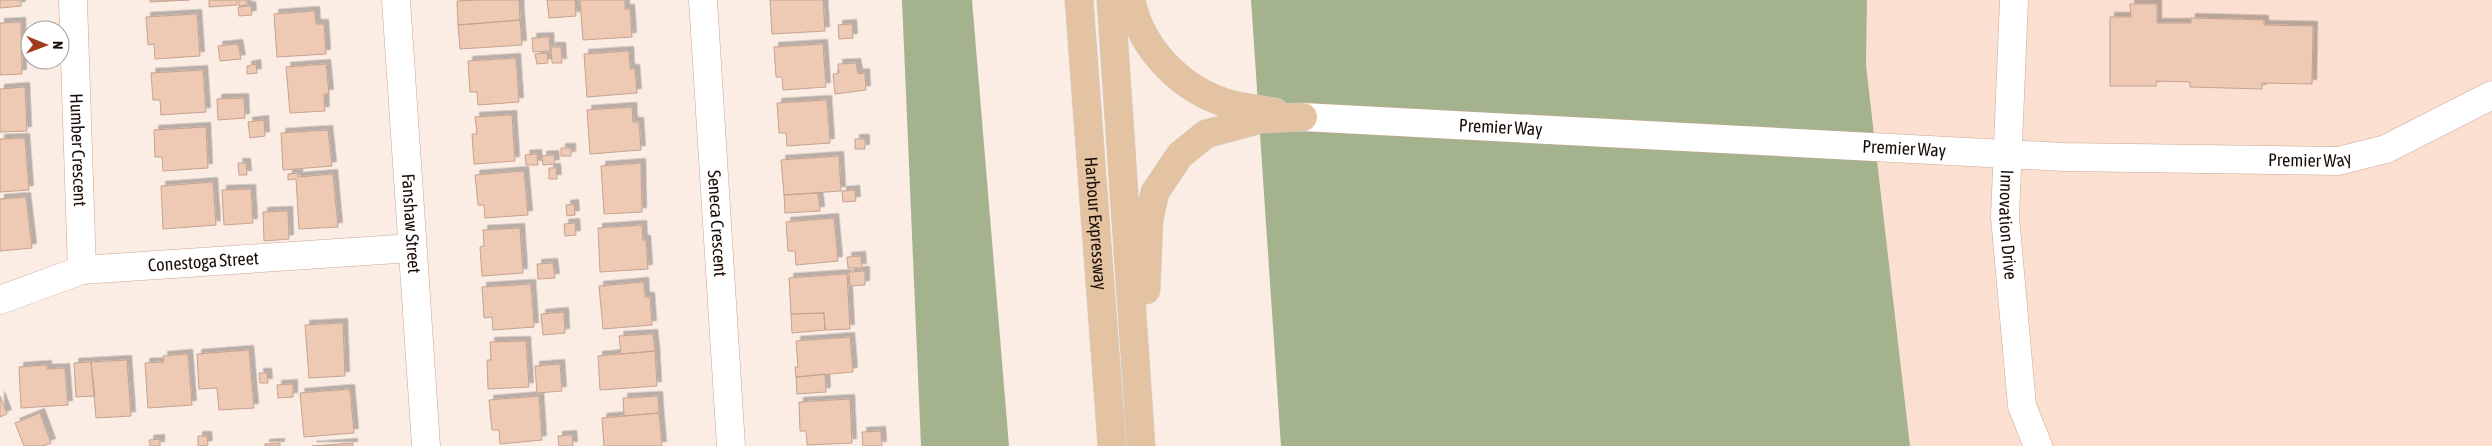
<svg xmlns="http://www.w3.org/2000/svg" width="2492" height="446" font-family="'Asap Condensed',sans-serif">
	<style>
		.built { fill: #fbe0d1 }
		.forest { fill: #a5b28e }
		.building { fill: #eec9b4; stroke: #c5a38f; filter: url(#shadow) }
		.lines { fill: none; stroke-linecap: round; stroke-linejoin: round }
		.minor-casing { stroke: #caa793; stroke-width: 29 }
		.major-casing { stroke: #d1cfcd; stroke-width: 29 }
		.minor { stroke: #fff; stroke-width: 28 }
		.major { stroke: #e3c3a1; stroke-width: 28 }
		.labels { text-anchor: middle; stroke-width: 4; stroke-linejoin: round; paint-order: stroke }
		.street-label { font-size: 18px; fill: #1a0e07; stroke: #fff }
	</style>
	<defs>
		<filter id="shadow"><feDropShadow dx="4.5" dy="-4.5" stdDeviation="0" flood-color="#0004"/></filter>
	</defs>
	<rect width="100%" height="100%" fill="#fbece4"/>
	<!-- built -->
	<path class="built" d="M 1867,0 L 2492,0 L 2492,446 L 1910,446 L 1866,65 Z"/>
	<!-- forest -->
	<path class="forest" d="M 902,0 L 972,0 L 1009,446 L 921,446 Z
		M 1251,0 L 1867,0 L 1866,65 L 1910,446 L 1281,446 Z"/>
	<!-- building -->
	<path class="building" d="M 0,0 L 21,0 L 21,6 L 0,8 Z
		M 150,0 L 189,0 L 150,2 Z
		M 209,0 L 237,0 L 237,5 L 209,7 Z
		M 239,0 L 247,0 L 247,5 L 239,6 Z
		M 477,0 L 519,0 L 520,20 L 458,25 L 457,1 Z
		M 547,0 L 575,0 L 576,16 L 549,18 Z
		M 580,0 L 625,0 L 625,9 L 630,9 L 632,37 L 583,40 Z
		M 770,0 L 823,0 L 825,31 L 772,34 Z
		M 2130,4 L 2157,4 L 2157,23 L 2191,23 L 2191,18 L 2264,20 L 2264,25 L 2313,26 L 2312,84 L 2262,83 L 2262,89 L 2190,87 L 2190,82 L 2156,81 L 2156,86 L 2110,86 L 2110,17 L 2131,17 Z
		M 251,6 L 252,15 L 239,16 L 238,7 Z
		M 315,11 L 316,24 L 324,24 L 326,54 L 277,57 L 274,14 Z
		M 197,14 L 200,56 L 155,59 L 154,44 L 148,45 L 146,17 Z
		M 520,20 L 522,45 L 460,49 L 458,25 Z
		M 21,22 L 22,74 L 0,75 L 0,23 Z
		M 852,24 L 853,38 L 839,39 L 838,25 Z
		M 549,37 L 550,51 L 533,52 L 532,38 Z
		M 238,44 L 241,59 L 220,61 L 218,46 Z
		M 823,44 L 826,87 L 783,90 L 782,77 L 776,77 L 774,47 Z
		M 551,47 L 561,47 L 562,63 L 552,63 Z
		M 629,51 L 630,69 L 635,69 L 637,93 L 587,97 L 584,54 Z
		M 547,53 L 548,63 L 537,64 L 535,54 Z
		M 516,58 L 519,102 L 478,105 L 477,92 L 470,92 L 468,61 Z
		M 856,63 L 858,74 L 865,73 L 866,90 L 835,94 L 833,74 L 839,73 L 838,64 Z
		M 256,64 L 257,73 L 247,74 L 247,66 Z
		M 326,64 L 329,94 L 324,94 L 325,111 L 290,113 L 286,67 Z
		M 203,70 L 206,112 L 161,115 L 160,100 L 153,100 L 151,73 Z
		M 25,87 L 27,131 L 0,132 L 0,89 Z
		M 244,98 L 245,118 L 218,120 L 217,99 Z
		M 827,100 L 830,143 L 787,146 L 786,133 L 779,133 L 777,103 Z
		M 632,107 L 633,122 L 639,122 L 641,150 L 590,154 L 587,110 Z
		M 512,115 L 515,161 L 474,164 L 472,134 L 477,134 L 475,117 Z
		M 264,120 L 265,136 L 250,138 L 248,122 Z
		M 206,127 L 208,168 L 163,171 L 162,157 L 155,157 L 154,130 Z
		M 328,130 L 332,166 L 283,170 L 281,133 Z
		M 25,138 L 29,190 L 0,192 L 0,139 Z
		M 855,139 L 865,139 L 865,149 L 855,149 Z
		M 561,148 L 571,148 L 571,156 L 561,156 Z
		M 537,154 L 538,165 L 526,165 L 525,155 Z
		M 554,155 L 555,164 L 543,165 L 542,156 Z
		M 839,156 L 841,191 L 784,195 L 781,160 Z
		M 238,163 L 246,163 L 247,175 L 239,175 Z
		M 641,163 L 642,212 L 604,214 L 601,166 Z
		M 549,168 L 556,168 L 557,179 L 549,179 Z
		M 524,171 L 528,215 L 485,218 L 484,205 L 478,205 L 475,175 Z
		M 298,173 L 298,177 L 333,174 L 338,227 L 299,229 L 296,179 L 288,180 L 288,174 Z
		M 213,182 L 216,225 L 163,229 L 161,186 Z
		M 251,189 L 253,223 L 224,225 L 222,190 Z
		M 855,190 L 856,201 L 843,202 L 842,191 Z
		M 818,193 L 820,211 L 785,213 L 784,195 Z
		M 26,197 L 32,248 L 0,251 L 0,199 Z
		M 574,204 L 575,215 L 567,216 L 566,205 Z
		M 288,211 L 289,239 L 264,241 L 263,212 Z
		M 834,218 L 838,261 L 796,265 L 795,251 L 788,251 L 786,222 Z
		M 575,223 L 576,235 L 565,236 L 564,224 Z
		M 642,225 L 643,240 L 646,240 L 648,269 L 600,272 L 598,228 Z
		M 520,228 L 523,273 L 482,276 L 480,247 L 484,246 L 483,230 Z
		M 861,256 L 862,268 L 848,268 L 847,257 Z
		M 553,263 L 555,278 L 538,279 L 537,264 Z
		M 865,271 L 865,285 L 850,286 L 849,272 Z
		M 847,274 L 850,329 L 825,330 L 824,313 L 791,314 L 789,278 Z
		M 644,282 L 645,297 L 650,297 L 652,325 L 603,329 L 599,286 Z
		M 531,284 L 534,327 L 493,330 L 492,317 L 484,318 L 482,287 Z
		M 564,312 L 565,333 L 543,335 L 541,314 Z
		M 824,313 L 825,330 L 792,333 L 791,314 Z
		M 343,323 L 345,376 L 309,378 L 305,325 Z
		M 653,334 L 655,351 L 621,354 L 619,336 Z
		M 850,337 L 853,372 L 796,377 L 795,367 L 798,367 L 796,341 Z
		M 526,341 L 529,387 L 488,389 L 487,360 L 491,360 L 490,342 Z
		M 249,350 L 254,408 L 219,410 L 217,388 L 199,389 L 197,354 Z
		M 655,351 L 657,386 L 600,390 L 598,356 Z
		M 188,354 L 192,405 L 148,408 L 145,363 L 164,362 L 163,356 Z
		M 127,360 L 131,416 L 96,418 L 91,362 Z
		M 91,362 L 95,396 L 76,397 L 74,363 Z
		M 560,364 L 562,391 L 537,393 L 535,366 Z
		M 47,365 L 47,369 L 65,368 L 68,405 L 21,408 L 19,367 Z
		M 259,373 L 267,373 L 268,383 L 260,383 Z
		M 825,374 L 826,392 L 797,394 L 796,377 Z
		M 293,384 L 293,397 L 278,398 L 277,385 Z
		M 350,389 L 354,433 L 304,437 L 300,393 Z
		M 0,396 L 7,414 L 0,417 Z
		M 539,396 L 542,440 L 500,444 L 499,430 L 492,430 L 489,400 Z
		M 658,396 L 659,413 L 624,416 L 623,398 Z
		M 850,399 L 852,443 L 807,445 L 806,431 L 800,431 L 799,402 Z
		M 40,413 L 51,443 L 43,446 L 24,446 L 15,423 Z
		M 659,413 L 662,446 L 604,446 L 602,418 Z
		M 881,431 L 882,446 L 863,446 L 862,432 Z
		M 572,435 L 573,446 L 559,446 L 558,436 Z
		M 198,436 L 207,436 L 208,445 L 198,446 Z
		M 160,439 L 160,446 L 150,446 L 149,440 Z
		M 280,443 L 280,446 L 265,446 L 265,444 Z
		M 353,443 L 353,446 L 312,446 Z"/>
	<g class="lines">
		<!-- minor casing -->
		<g class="minor-casing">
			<g id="minor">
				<path id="s1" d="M 73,0 L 82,270"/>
				<path id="s2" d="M 396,0 L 426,446"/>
				<path id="s3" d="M 703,0 L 731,446"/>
				<path id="s4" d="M 2014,0 L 2005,217 L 2022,406 L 2038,446"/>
				<path id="s5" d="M 1303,117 L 2064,157 L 2338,161 L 2386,149 L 2492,95"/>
				<path id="s6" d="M 0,300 L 82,270 L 412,248"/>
			</g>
		</g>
		<!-- major casing -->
		<g class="major-casing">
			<g id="major">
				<path id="s7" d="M 1079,0 L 1112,446"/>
				<path d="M 1111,0 L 1141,446"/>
				<path d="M 1131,0 C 1141,50 1183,92 1233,105 C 1246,108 1261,110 1275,112"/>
				<path d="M 1146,290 L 1149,220 L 1155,192 L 1180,155 L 1206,134 L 1261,119 L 1303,117"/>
			</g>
		</g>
		<!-- minor -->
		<use href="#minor" class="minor"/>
		<!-- major -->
		<use href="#major" class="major"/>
	</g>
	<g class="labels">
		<!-- street labels -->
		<g class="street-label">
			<text dy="6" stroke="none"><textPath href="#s5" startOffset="198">Premier Way</textPath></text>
			<text dy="6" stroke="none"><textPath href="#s5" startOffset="602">Premier Way</textPath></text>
			<text dy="6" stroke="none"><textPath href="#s1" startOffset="150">Humber Crescent</textPath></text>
			<text dy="6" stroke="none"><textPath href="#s5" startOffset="1008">Premier Way</textPath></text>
			<text dy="6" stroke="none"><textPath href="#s2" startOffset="224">Fanshaw Street</textPath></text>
			<text dy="6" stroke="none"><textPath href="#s3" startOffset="224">Seneca Crescent</textPath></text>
			<text dy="6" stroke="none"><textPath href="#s7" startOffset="224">Harbour Expressway</textPath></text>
			<text dy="6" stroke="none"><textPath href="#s4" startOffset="225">Innovation Drive</textPath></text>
			<text dy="6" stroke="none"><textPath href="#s6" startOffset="209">Conestoga Street</textPath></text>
		</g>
	</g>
	<!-- north arrow -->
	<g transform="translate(45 45) rotate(91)"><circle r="24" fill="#ffffff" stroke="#a39f9c"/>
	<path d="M0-4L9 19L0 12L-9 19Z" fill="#a23a1c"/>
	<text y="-8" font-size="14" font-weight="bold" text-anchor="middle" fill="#1a0e07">N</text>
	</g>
</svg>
